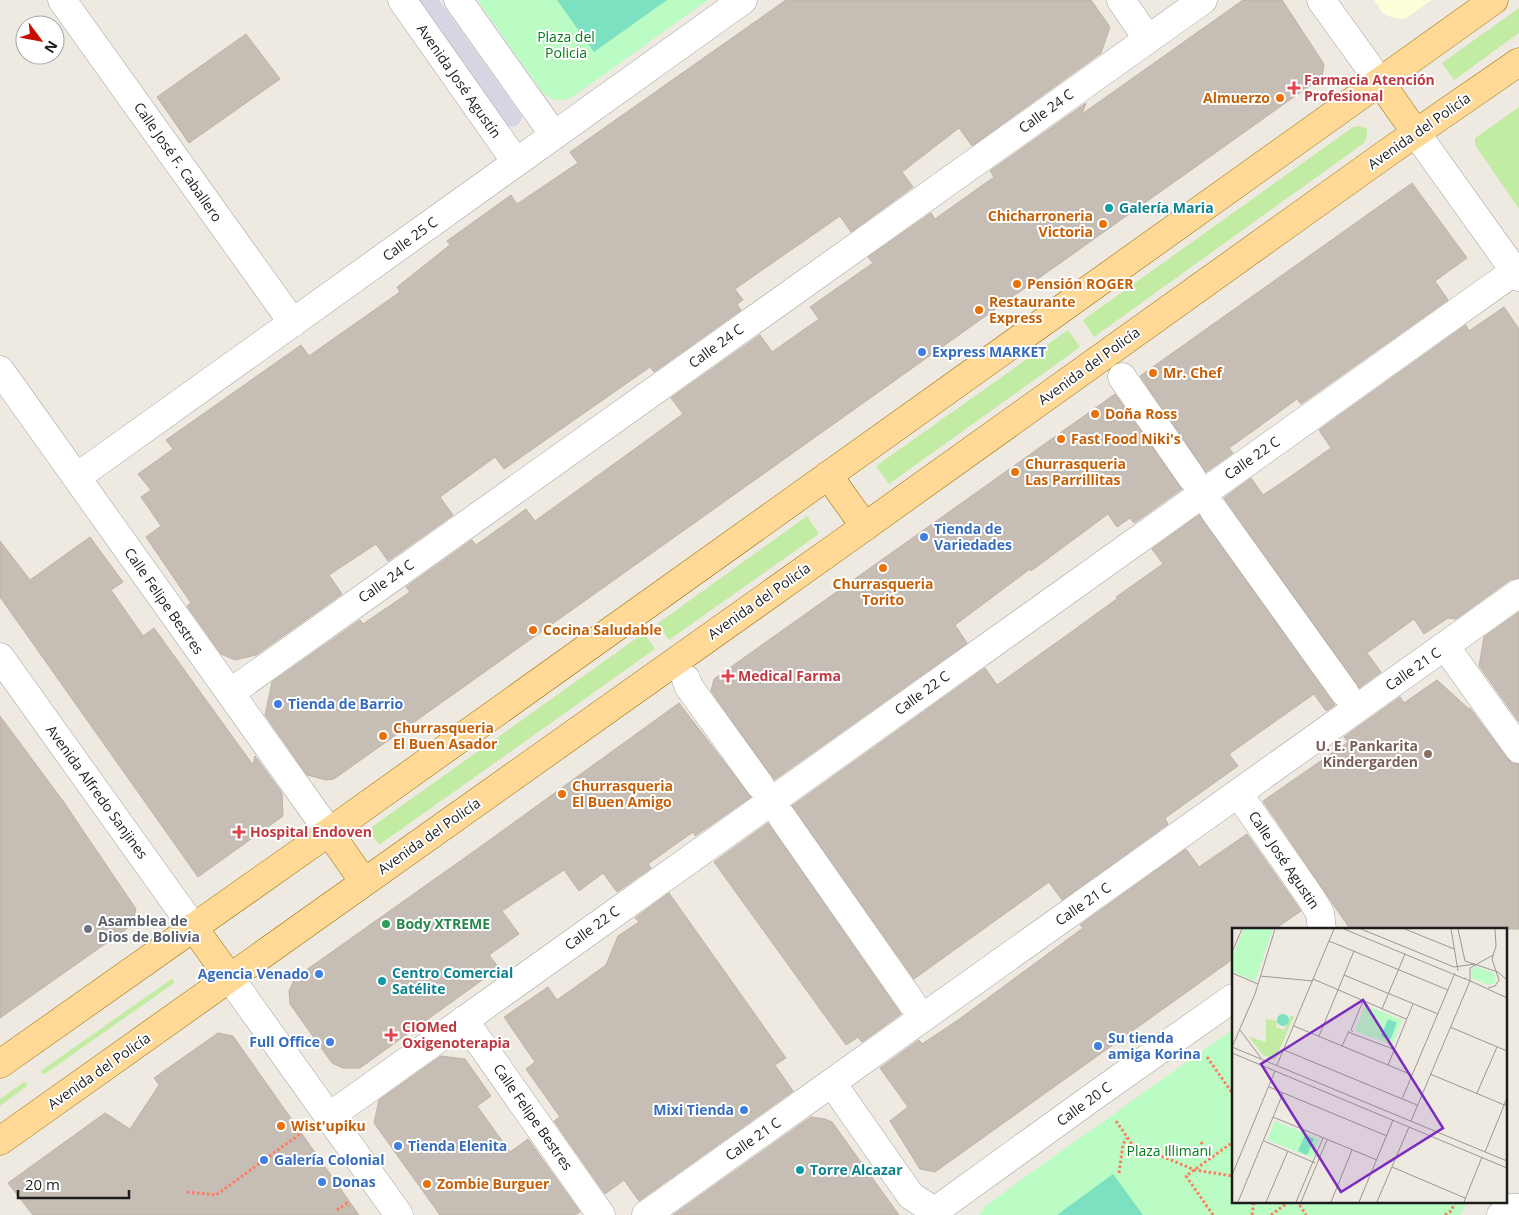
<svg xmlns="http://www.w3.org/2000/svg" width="1519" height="1215" font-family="'Open Sans',sans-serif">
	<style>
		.education { fill: #fcffd9 }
		.grass { fill: #c2eba4 }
		.park { fill: #bbfbc4 }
		.pitch { fill: #7be1c1 }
		.plaza { fill: #d6d5e4 }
		.building { fill: #c6bdb4; stroke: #c0b2a3 }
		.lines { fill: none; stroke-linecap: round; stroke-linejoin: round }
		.minor-casing { stroke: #a3a3a3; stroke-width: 29 }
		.major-casing { stroke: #946d00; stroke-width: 29 }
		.path { stroke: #ff7c61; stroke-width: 3; stroke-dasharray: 2.5 2.5; stroke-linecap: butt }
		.minor { stroke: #fff; stroke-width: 28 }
		.major { stroke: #ffd995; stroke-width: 28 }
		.health-dot { fill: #e0444e; stroke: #fff; stroke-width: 2 }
		.food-dot { fill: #e8710a; stroke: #fff; stroke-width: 2 }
		.culture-dot { fill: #0f9aa8; stroke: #fff; stroke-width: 2 }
		.shop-dot { fill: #3f7fe0; stroke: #fff; stroke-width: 2 }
		.education-dot { fill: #8d6e63; stroke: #fff; stroke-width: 2 }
		.leisure-dot { fill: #2e9e5b; stroke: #fff; stroke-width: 2 }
		.worship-dot { fill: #6b7280; stroke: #fff; stroke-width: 2 }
		.labels { text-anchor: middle; stroke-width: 4; stroke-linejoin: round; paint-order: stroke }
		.park-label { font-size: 14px; fill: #077d19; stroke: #fff }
		.health-label { font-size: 14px; font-weight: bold; fill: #be3a42; stroke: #fff; text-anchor: start }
		.street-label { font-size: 14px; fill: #1c1c1c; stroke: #fff }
		.food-label { font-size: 14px; font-weight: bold; fill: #c56008; stroke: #fff; text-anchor: start }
		.culture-label { font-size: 14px; font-weight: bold; fill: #0d838f; stroke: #fff; text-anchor: start }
		.shop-label { font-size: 14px; font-weight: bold; fill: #366cbe; stroke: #fff; text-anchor: start }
		.education-label { font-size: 14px; font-weight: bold; fill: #785e54; stroke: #fff; text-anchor: end }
		.worship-label { font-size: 14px; font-weight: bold; fill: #5b616d; stroke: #fff; text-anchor: start }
		.leisure-label { font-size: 14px; font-weight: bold; fill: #27864d; stroke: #fff; text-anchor: start }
		.inset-road { fill: none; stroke: #9a9892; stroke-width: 1 }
		.view { fill: #7b2cbf; fill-opacity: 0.15; stroke: #7b2cbf; stroke-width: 2.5 }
		.inset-edge { fill: none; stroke: #1c1c1c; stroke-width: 2.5 }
	</style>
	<rect width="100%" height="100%" fill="#eeeae1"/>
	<!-- education -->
	<path class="education" d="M 1374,0 L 1432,0 L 1406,18 L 1400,19 L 1388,16 L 1383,13 Z"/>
	<!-- grass -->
	<path class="grass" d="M 1519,8 L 1519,33 L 1454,80 L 1442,63 Z
		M 1519,107 L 1519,209 L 1475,145 L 1475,138 Z
		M 1360,126 L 1367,129 L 1367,136 L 1364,143 L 1094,337 L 1083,320 L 1353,127 Z
		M 1068,330 L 1080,347 L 889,484 L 876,466 Z
		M 807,516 L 819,534 L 669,640 L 657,624 Z
		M 644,633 L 655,649 L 379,845 L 369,829 Z
		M 173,978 L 174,983 L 45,1074 L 41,1073 L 42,1070 Z
		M 24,1082 L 27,1083 L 27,1086 L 0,1106 L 0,1099 Z"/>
	<!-- park -->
	<path class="park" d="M 477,0 L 708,0 L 574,96 C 563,103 552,101 543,93 Z
		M 1233,1029 L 1233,1201 L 1468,1201 L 1460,1215 L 979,1215 L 986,1205 Z"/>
	<!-- pitch -->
	<path class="pitch" d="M 557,0 L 667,0 L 594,52 Z
		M 1113,1174 L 1143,1215 L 1057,1215 Z"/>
	<!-- plaza -->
	<path class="plaza" d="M 419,0 L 439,0 L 522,116 L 521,121 L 517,125 L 512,127 L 508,125 Z"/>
	<!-- building -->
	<path class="building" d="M 786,0 L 1091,0 L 1110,27 L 1101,53 L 972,146 L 959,128 L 902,172 L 913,187 L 851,232 L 840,216 L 735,289 L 743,300 L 737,304 L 741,310 L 654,372 L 650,367 L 504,469 L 495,457 L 440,497 L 453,515 L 388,561 L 376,544 L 329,575 L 342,594 L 256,655 L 235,660 L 221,654 L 187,606 L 191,603 L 146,537 L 161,526 L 141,497 L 151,490 L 138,474 L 173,449 L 166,440 L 301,345 L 309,356 L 400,292 L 397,287 L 450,245 L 447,241 L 511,195 L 517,204 L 578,163 L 570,152 Z
		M 1243,0 L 1282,0 L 1324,64 L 1322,77 L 334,779 L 326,780 L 307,775 L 265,715 L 272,682 L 360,620 L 363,624 L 410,592 L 406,587 L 472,540 L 476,545 L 526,509 L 535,521 L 683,414 L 671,398 L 760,335 L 772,352 L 819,319 L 810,307 L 873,263 L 868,257 L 931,213 L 935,219 L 994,177 L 990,171 L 1086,103 L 1082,114 Z
		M 246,34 L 280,79 L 189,143 L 157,97 Z
		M 1412,183 L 1467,258 L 1435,281 L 1448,300 L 1301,404 L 1297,399 L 1253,431 L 1229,448 L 1233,453 L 1206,472 L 1140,376 Z
		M 1504,307 L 1519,329 L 1519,578 L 1510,580 L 1456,619 L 1448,618 L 1424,634 L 1414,619 L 1367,653 L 1381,672 L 1359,688 L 1224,498 L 1251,478 L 1263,495 L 1287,479 L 1331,448 L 1319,430 L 1466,325 L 1469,331 Z
		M 1115,394 L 1182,489 L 1134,523 L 1130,518 L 1117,527 L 1108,514 L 1031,571 L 1030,569 L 955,625 L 967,643 L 774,780 L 711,691 L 714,679 Z
		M 1199,515 L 1335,705 L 1326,711 L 1314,694 L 1229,754 L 1238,766 L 1165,818 L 1168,824 L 1062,900 L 1049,882 L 914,979 L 792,806 L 985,668 L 997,685 L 1074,630 L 1118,598 L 1116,597 L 1163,564 L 1152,549 Z
		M 90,537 L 123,582 L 111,590 L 143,636 L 154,628 L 253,765 L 255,756 L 282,793 L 283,816 L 198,877 L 0,597 L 0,541 L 30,580 Z
		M 1519,612 L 1519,722 L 1479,666 L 1484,637 Z
		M 1437,680 L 1470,710 L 1470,708 L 1507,758 L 1512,763 L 1519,764 L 1519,929 L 1350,929 L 1263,801 L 1348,742 L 1344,737 L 1400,697 L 1404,703 Z
		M 679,703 L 751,797 L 695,836 L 693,832 L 648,864 L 651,868 L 617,892 L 603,873 L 579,891 L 564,870 L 502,911 L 519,934 L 489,955 L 499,968 L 360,1068 L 343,1068 L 332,1063 L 290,1004 L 289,991 L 295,978 L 480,847 Z
		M 0,716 L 63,801 L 136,909 L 132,925 L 0,1018 Z
		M 768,823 L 901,1014 L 862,1042 L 858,1037 L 846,1045 L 714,862 Z
		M 1247,834 L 1301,911 L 1275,929 L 1233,929 L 1233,959 L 935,1172 L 920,1169 L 890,1121 L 908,1107 L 880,1068 L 919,1040 L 922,1044 L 958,1020 L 1083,928 L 1080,925 L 1186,849 L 1199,867 Z
		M 669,893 L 786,1058 L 775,1065 L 793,1091 L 639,1201 L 624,1180 L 605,1194 L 554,1121 L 560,1117 L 526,1069 L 535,1062 L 504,1017 L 548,987 L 557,1000 L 606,965 L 618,936 L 639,922 L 635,918 Z
		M 218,1033 L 233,1036 L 359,1215 L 33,1215 L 8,1183 L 105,1113 L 130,1129 L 159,1085 L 154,1078 Z
		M 441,1056 L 465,1059 L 491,1096 L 477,1106 L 510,1152 L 528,1139 L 580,1212 L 575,1215 L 440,1215 L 374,1123 L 379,1100 Z
		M 811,1117 L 825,1119 L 832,1122 L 899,1215 L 673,1215 Z"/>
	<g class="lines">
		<!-- minor casing -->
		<g class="minor-casing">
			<path id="minor" d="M 62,0 L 293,323
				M 402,0 L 516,162
				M 458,0 L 554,135
				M 1121,0 L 1147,38
				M 1321,0 L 1380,82
				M 1416,133 L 1519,277
				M 0,370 L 329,832
				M 1122,377 L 1192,478
				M 77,477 L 743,0
				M 1213,509 L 1345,693
				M 1445,646 L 1519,749
				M 0,657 L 193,927
				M 686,679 L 689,687 L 760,785
				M 230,693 L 1203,0
				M 1238,793 L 1311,898 L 1320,913 L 1322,929
				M 782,817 L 912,1003
				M 230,978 L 399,1215
				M 464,1020 L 601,1215
				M 832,1083 L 911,1196 L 935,1211 L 938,1215
				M 330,1116 L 1515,271
				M 935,1211 L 1097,1094 L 1233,998
				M 646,1215 L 1519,593
				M 1501,1215 L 1510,1208 L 1519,1208"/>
		</g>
		<!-- major casing -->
		<g class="major-casing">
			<path id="major" d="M 1380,82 L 1416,133
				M 828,475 L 865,527
				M 329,832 L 364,882
				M 193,927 L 230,978
				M 0,1064 L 329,832 L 1494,0
				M 0,1141 L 835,548 L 1387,153 L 1519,62"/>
		</g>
		<!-- path -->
		<path class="path" d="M 1207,1057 L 1233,1094
			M 1116,1121 L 1132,1144 L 1195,1170 L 1233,1176
			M 1201,1142 L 1212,1157
			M 1119,1173 L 1123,1144 L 1127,1138
			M 187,1192 L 216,1195 L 300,1134
			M 1297,1201 L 1306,1215
			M 337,1210 L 347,1203 L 349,1206
			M 1213,1215 L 1186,1176 L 1233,1142
			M 1252,1215 L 1254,1201
			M 1271,1215 L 1290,1201
			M 1445,1215 L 1451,1211 L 1456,1201"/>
		<!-- minor -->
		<use href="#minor" class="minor"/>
		<!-- major -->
		<use href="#major" class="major"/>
	</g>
	<!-- markers -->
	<g class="health-dot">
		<path d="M1291.5 80.5h5v5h5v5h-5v5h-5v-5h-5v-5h5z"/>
		<path d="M725.5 668.5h5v5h5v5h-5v5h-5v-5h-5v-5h5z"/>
		<path d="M236.5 824.5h5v5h5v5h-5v5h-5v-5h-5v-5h5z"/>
		<path d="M388.5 1027.5h5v5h5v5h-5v5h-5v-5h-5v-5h5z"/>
	</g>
	<g class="food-dot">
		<circle cx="1280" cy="98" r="5"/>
		<circle cx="1103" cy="224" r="5"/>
		<circle cx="1017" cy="284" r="5"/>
		<circle cx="979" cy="310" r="5"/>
		<circle cx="1153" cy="373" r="5"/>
		<circle cx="1095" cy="414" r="5"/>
		<circle cx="1061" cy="439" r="5"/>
		<circle cx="1015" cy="472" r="5"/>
		<circle cx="883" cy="568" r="5"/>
		<circle cx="533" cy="630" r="5"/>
		<circle cx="383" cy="736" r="5"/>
		<circle cx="562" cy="794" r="5"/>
		<circle cx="281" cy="1126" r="5"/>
		<circle cx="427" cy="1184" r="5"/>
	</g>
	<g class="culture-dot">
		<circle cx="1109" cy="208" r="5"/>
		<circle cx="382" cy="981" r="5"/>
		<circle cx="800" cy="1170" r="5"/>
	</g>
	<g class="shop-dot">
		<circle cx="922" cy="352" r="5"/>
		<circle cx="924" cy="537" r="5"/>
		<circle cx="278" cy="704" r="5"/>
		<circle cx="319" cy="974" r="5"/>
		<circle cx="330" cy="1042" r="5"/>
		<circle cx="1098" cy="1046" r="5"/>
		<circle cx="744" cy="1110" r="5"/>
		<circle cx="398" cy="1146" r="5"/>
		<circle cx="264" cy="1160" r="5"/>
		<circle cx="322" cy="1182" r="5"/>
	</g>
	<circle class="education-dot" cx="1428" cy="754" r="5"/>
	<circle class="leisure-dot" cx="386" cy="924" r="5"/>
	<circle class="worship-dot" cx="88" cy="929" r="5"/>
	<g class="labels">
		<!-- park labels -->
		<g class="park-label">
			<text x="566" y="42">Plaza del<tspan x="566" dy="16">Policia</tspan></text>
			<text x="1169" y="1156">Plaza Illimani</text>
		</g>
		<!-- health labels -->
		<g class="health-label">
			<text x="1304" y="85">Farmacia Atención<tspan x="1304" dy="16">Profesional</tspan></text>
			<text x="738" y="681">Medical Farma</text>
			<text x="250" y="837">Hospital Endoven</text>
			<text x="402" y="1032">CIOMed<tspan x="402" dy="16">Oxigenoterapia</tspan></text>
		</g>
		<!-- street labels -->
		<g class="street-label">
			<text transform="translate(459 81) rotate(55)" y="5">Avenida José Agustín</text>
			<text transform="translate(1046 111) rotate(-36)" y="5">Calle 24 C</text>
			<text transform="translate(1419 131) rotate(-35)" y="5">Avenida del Policía</text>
			<text transform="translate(178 162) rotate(55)" y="5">Calle José F. Caballero</text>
			<text transform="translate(410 239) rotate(-36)" y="5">Calle 25 C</text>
			<text transform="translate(716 346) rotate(-36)" y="5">Calle 24 C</text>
			<text transform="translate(1089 366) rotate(-36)" y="5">Avenida del Policía</text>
			<text transform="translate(1252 458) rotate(-35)" y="5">Calle 22 C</text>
			<text transform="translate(386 581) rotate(-35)" y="5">Calle 24 C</text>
			<text transform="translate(164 601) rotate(55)" y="5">Calle Felipe Bestres</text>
			<text transform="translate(759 601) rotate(-35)" y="5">Avenida del Policía</text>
			<text transform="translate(1413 669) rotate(-35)" y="5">Calle 21 C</text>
			<text transform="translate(922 693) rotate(-36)" y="5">Calle 22 C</text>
			<text transform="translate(97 792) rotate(54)" y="5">Avenida Alfredo Sanjines</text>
			<text transform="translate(429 836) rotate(-35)" y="5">Avenida del Policía</text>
			<text transform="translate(1284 860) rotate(56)" y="5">Calle José Agustin</text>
			<text transform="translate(1083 904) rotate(-35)" y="5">Calle 21 C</text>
			<text transform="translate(592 928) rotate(-36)" y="5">Calle 22 C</text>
			<text transform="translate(99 1071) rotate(-35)" y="5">Avenida del Policía</text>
			<text transform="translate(1084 1104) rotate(-36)" y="5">Calle 20 C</text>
			<text transform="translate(533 1117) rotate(55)" y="5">Calle Felipe Bestres</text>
			<text transform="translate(753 1139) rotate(-35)" y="5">Calle 21 C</text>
		</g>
		<!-- food labels -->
		<g class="food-label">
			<text x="1270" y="103" text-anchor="end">Almuerzo</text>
			<text x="1093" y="221" text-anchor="end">Chicharroneria<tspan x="1093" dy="16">Victoria</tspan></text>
			<text x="1027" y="289">Pensión ROGER</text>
			<text x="989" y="307">Restaurante<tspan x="989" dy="16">Express</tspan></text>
			<text x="1163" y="378">Mr. Chef</text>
			<text x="1105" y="419">Doña Ross</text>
			<text x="1071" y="444">Fast Food Niki's</text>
			<text x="1025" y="469">Churrasqueria<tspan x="1025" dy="16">Las Parrillitas</tspan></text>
			<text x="883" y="589" text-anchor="middle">Churrasqueria<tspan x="883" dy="16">Torito</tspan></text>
			<text x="543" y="635">Cocina Saludable</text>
			<text x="393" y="733">Churrasqueria<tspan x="393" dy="16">El Buen Asador</tspan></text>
			<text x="572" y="791">Churrasqueria<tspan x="572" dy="16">El Buen Amigo</tspan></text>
			<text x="291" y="1131">Wist'upiku</text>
			<text x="437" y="1189">Zombie Burguer</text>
		</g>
		<!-- culture labels -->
		<g class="culture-label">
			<text x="1119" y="213">Galería Maria</text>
			<text x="392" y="978">Centro Comercial<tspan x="392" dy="16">Satélite</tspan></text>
			<text x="810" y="1175">Torre Alcazar</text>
		</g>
		<!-- shop labels -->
		<g class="shop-label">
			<text x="932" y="357">Express MARKET</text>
			<text x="934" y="534">Tienda de<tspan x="934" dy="16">Variedades</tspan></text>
			<text x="288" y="709">Tienda de Barrio</text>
			<text x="309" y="979" text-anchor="end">Agencia Venado</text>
			<text x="1108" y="1043">Su tienda<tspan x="1108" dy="16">amiga Korina</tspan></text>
			<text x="320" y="1047" text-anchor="end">Full Office</text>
			<text x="734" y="1115" text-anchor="end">Mixi Tienda</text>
			<text x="408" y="1151">Tienda Elenita</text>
			<text x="274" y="1165">Galería Colonial</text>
			<text x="332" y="1187">Donas</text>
		</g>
		<!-- education labels -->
		<g class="education-label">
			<text x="1418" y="751">U. E. Pankarita<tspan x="1418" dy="16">Kindergarden</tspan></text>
		</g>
		<!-- worship labels -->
		<g class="worship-label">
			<text x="98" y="926">Asamblea de<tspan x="98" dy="16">Dios de Bolivia</tspan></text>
		</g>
		<!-- leisure labels -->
		<g class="leisure-label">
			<text x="396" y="929">Body XTREME</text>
		</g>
	</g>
	<!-- overview -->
	<g transform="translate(1232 928)">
		<rect width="275" height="275" fill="#eeeae1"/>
		<path d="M 59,87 L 62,88 L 43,132 L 31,127 L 17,109 L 34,114 L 34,91 L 46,93 L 44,99 L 52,102 Z" fill="#c2eba4"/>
		<path d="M 12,1 L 41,1 L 23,53 L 0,44 L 0,30 ZM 244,38 L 263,46 L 263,55 L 256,57 L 240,50 L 239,43 ZM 133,77 L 170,92 L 160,117 L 123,103 ZM 43,193 L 87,211 L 81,230 L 35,212 Z" fill="#bbfbc4"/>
		<path d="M45 92a6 6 0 1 1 12 0a6 6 0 1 1-12 0ZM 156,91 L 165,95 L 158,112 L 149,108 ZM 73,207 L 82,211 L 75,227 L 66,223 Z" fill="#7be1c1"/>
		<path class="inset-road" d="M 112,1 L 233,51M 129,1 L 222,39 L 243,36M 173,1 L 222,21M 219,1 L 226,43M 226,1 L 233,33 L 266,44 L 275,52M 97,13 L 216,62M 0,24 L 10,1M 0,45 L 26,56M 112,47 L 206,86M 28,48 L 81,53M 232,50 L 275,70M 81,51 L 174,91M 238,53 L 238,40 L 261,27M 256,60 L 263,58 L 267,52 L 260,31 L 264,18 L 263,1M 150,81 L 173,26M 62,98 L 180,147M 218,99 L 275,123M 8,102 L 29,130M 116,104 L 161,121M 121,104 L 119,102 L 131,73M 87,108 L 122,23M 110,118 L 117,103M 0,119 L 23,66 L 43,1M 0,119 L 275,233M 52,122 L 185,177M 0,125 L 275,240M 45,137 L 102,1M 156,137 L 181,76M 198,146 L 275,178M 37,159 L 155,208M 245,165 L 265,119M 170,171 L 223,45M 41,189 L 145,232M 179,193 L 238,53M 32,213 L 83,235M 253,224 L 275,170M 160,239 L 233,270M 0,247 L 43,143M 6,274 L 51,165M 34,274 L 56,223M 64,274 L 91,210M 69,274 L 95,212M 99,274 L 120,222M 127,274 L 161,192M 145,274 L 177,199M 232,274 L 250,229"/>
		<path class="view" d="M 131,72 L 211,200 L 109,264 L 29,136 Z"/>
		<rect width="275" height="275" class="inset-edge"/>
	</g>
	<!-- north arrow -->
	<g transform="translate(40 40) rotate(122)"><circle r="24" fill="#ffffff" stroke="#a4a4a4"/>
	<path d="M0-4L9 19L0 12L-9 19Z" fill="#c80e00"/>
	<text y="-8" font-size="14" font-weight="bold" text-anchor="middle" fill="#1c1c1c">N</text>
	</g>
	<!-- scale -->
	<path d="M18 1190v8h111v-8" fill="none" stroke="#1c1c1c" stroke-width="2.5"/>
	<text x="25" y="1190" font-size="15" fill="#1c1c1c" stroke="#ffffff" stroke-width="4" paint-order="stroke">20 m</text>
</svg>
